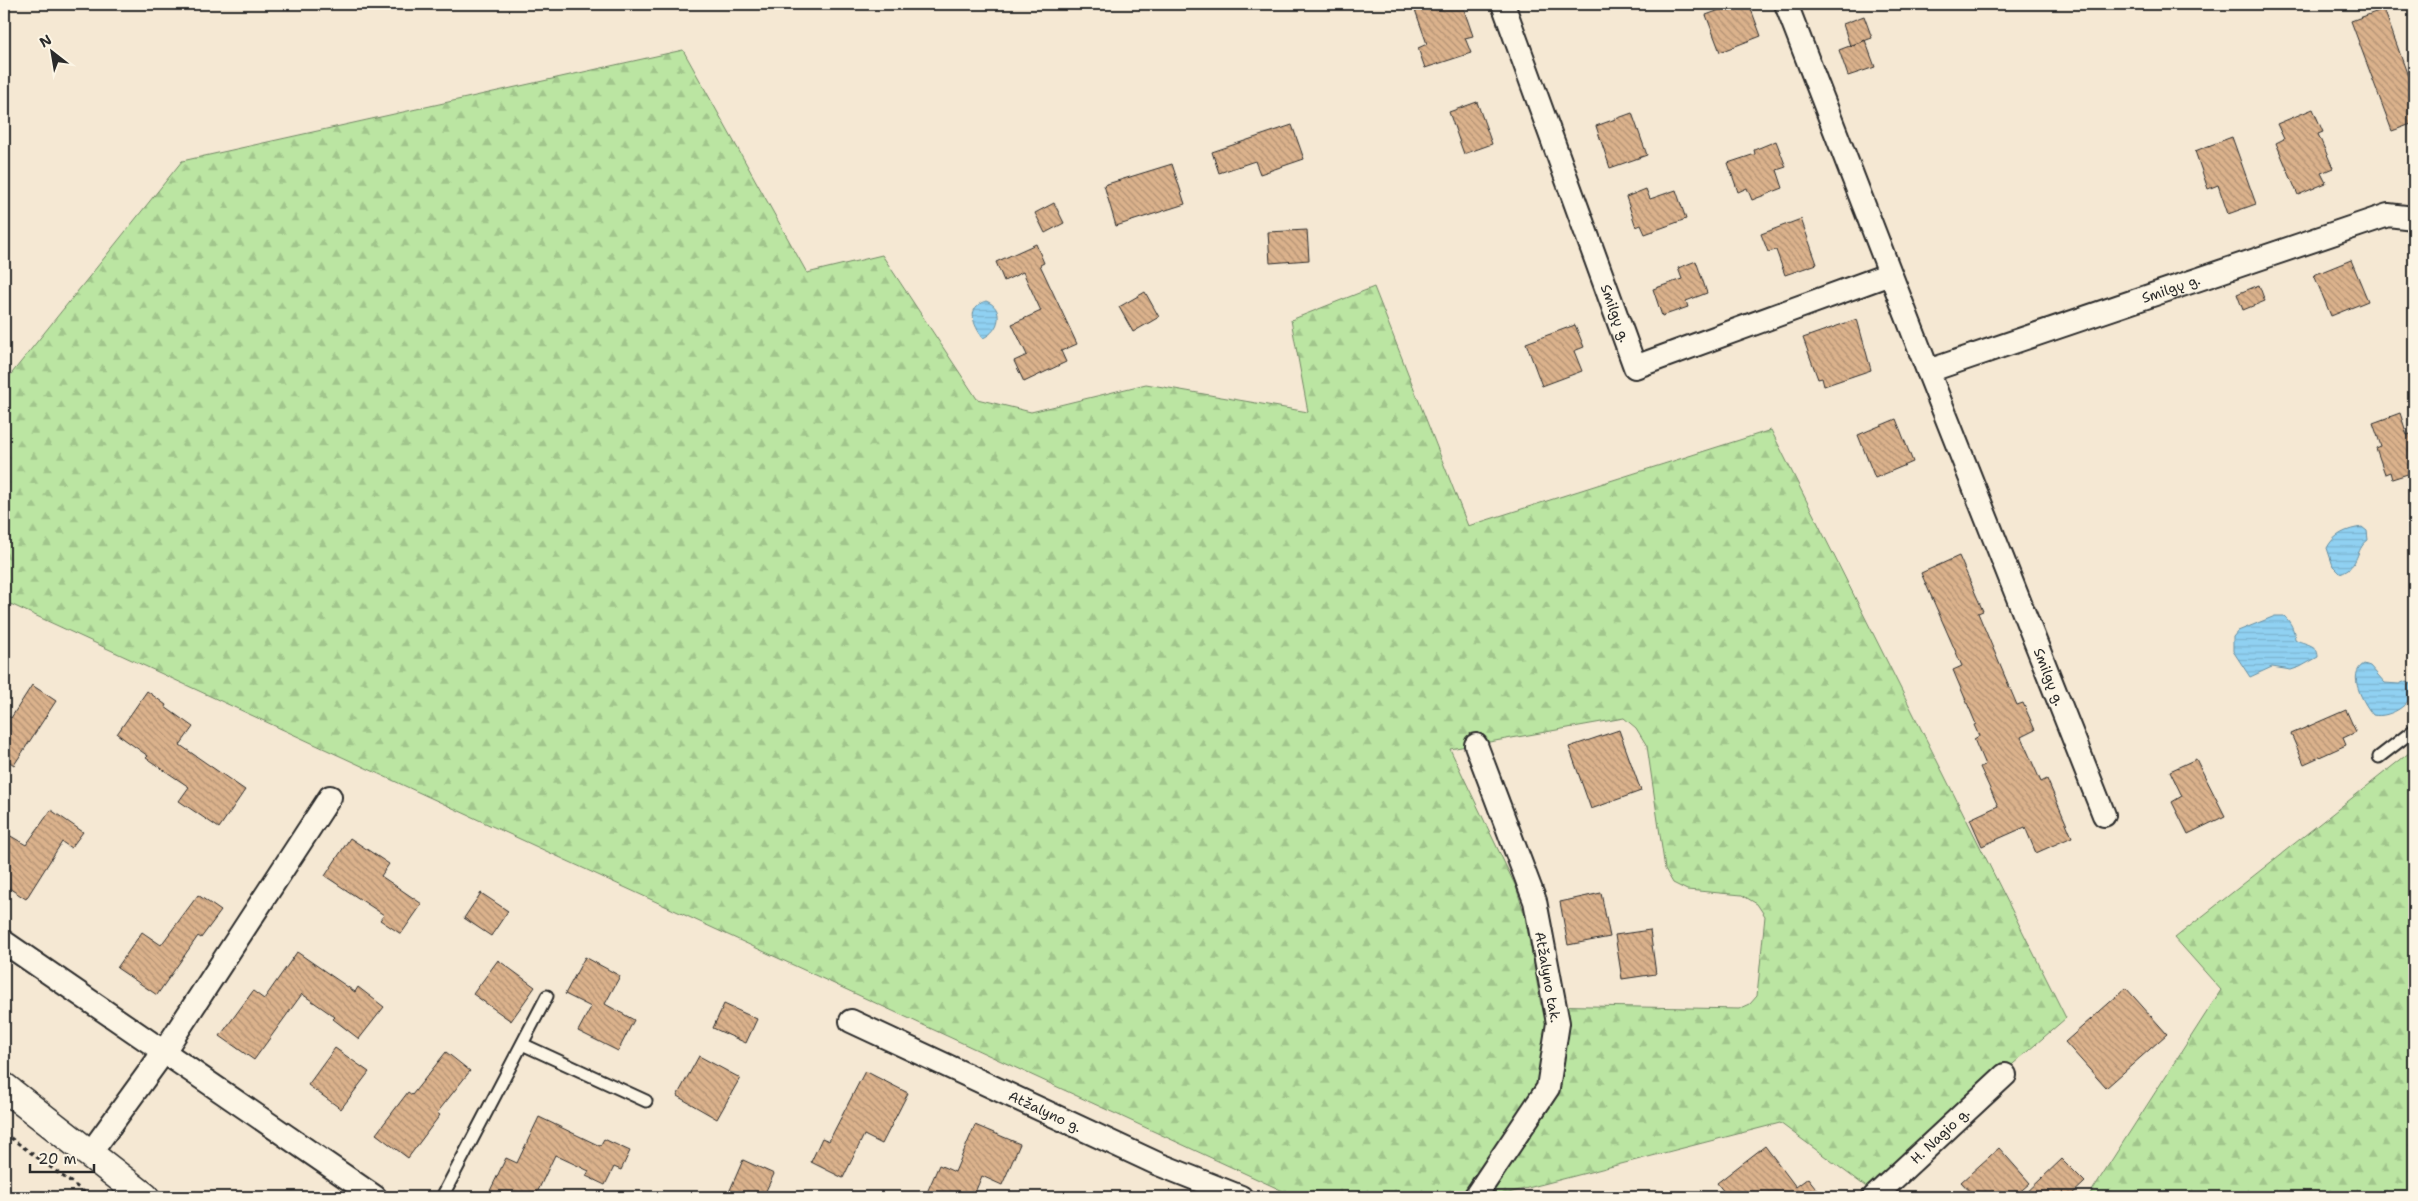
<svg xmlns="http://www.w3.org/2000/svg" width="2418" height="1201" font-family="'Shantell Sans',sans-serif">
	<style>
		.forest { fill: url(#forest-firs); stroke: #738866; fill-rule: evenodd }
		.water { fill: url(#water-rules); stroke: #688fa2 }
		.building { fill: url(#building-back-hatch); stroke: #2b2b2b }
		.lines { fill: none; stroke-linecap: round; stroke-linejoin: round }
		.lane-casing { stroke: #2b2b2b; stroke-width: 15 }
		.street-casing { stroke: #2b2b2b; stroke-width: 26 }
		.primary-casing { stroke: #2b2b2b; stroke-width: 31 }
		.path { stroke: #2b2b2b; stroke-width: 3; stroke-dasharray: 4 4; stroke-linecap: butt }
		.lane { stroke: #fcf5e5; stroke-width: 11 }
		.street { stroke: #fcf5e5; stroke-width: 22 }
		.primary { stroke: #fcf5e5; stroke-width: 28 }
		.labels { text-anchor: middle; stroke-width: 4; stroke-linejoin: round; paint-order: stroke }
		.street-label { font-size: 14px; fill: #2b2b2b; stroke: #fcf5e5 }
	</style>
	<defs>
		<pattern id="forest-firs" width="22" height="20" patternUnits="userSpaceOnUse" patternTransform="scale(1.25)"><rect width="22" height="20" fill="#bbe5a2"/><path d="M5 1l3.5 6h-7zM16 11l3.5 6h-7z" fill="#a1c58c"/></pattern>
		<pattern id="water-rules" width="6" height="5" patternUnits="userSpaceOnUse" patternTransform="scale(1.25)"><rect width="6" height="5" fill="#90d1f2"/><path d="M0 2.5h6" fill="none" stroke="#7cb4d0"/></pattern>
		<pattern id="building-back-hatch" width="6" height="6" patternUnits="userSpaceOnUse" patternTransform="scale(1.25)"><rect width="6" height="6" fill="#dbb28c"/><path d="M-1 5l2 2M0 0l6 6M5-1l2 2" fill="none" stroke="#b29173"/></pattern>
	</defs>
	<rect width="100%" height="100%" fill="#f5e8d3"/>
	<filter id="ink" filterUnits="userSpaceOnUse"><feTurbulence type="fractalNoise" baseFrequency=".02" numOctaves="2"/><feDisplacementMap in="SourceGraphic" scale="10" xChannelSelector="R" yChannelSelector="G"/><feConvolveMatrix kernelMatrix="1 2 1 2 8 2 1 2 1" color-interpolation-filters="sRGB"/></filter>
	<g filter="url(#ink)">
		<!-- forest -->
		<path class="forest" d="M 683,50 L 807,273 L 882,255 L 977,399 L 1031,412 L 1146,384 L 1308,412 L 1291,320 L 1374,287 L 1468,526 L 1771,430 L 2066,1018 L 1869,1189 L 1780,1123 L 1493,1197 L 1296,1197 L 4,601 L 4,383 L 182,161 ZM 1624,718 L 1636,728 L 1647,746 L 1665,869 L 1673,883 L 1687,890 L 1742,895 L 1757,904 L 1765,916 L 1757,996 L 1750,1004 L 1739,1009 L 1541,1005 L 1525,916 L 1516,887 L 1450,749 Z
			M 2414,749 L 2414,1197 L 2088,1197 L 2221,990 L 2175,938 Z"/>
		<!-- water -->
		<path class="water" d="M 986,301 C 1005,308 1000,331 983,338 C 973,325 966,307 986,301 Z
			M 2362,527 L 2367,531 L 2368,540 C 2354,550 2361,566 2340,573 L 2333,566 L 2327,548 C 2334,534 2347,529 2362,527 Z
			M 2275,616 L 2284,616 C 2291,622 2294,630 2295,639 C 2304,645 2318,643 2318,657 L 2300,667 L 2291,670 L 2272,667 L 2250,677 L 2233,651 L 2233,637 L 2238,631 Z
			M 2364,664 L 2370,666 L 2385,683 L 2399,684 L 2406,681 L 2412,683 C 2418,702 2390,719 2373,715 C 2364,704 2346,674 2364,664 Z"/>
		<!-- building -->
		<path class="building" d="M 1413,4 L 1462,4 L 1473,36 L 1465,38 L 1471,53 L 1425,68 L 1418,48 L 1427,44 Z
			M 1736,4 L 1749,4 L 1761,36 L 1720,52 L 1706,15 Z
			M 2384,9 L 2414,93 L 2414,123 L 2392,131 L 2351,21 Z
			M 1864,16 L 1872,38 L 1850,46 L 1843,24 Z
			M 1865,40 L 1875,67 L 1848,76 L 1839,50 Z
			M 1477,102 L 1492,144 L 1464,154 L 1449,112 Z
			M 2313,109 L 2323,132 L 2318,134 L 2333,168 L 2321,173 L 2326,183 L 2298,195 L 2276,143 L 2284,139 L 2277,124 Z
			M 1632,113 L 1647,155 L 1610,168 L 1596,126 Z
			M 1292,125 L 1304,159 L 1260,174 L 1255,161 L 1219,173 L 1212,152 Z
			M 2232,137 L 2256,204 L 2228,214 L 2218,185 L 2208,189 L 2195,151 Z
			M 1776,141 L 1786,167 L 1777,170 L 1783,188 L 1752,200 L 1747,188 L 1738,192 L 1728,163 L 1755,154 L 1754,150 Z
			M 1172,164 L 1185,204 L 1116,226 L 1104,185 Z
			M 1646,189 L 1650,199 L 1676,190 L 1686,219 L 1645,234 L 1641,225 L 1636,227 L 1626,197 Z
			M 1054,203 L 1064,223 L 1045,233 L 1035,213 Z
			M 1801,219 L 1817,264 L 1785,275 L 1776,250 L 1768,252 L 1761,234 Z
			M 1307,230 L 1309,260 L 1270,263 L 1268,232 Z
			M 1036,244 L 1044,263 L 1040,265 L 1077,344 L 1061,351 L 1066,362 L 1024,382 L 1014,361 L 1027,355 L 1012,324 L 1041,311 L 1023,272 L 1004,281 L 996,262 Z
			M 2351,260 L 2368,301 L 2331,316 L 2314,275 Z
			M 1696,261 L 1707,293 L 1686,301 L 1688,307 L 1662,316 L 1653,289 L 1682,279 L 1678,268 Z
			M 2259,285 L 2265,301 L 2243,310 L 2237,294 Z
			M 1145,292 L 1159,317 L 1133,332 L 1119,307 Z
			M 1857,319 L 1871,370 L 1824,386 L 1822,378 L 1818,379 L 1803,338 Z
			M 1575,325 L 1584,347 L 1574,351 L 1582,371 L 1542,386 L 1526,343 Z
			M 2400,413 L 2407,435 L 2414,433 L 2414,472 L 2392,479 L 2390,472 L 2385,474 L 2376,448 L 2381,446 L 2373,423 Z
			M 1896,419 L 1913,462 L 1875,478 L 1858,435 Z
			M 1959,556 L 1983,611 L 1978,613 L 2017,705 L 2023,703 L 2035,730 L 2021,737 L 2041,782 L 2047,779 L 2072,837 L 2036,853 L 2025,827 L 1982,846 L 1970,819 L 1998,806 L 1980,767 L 1985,765 L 1974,739 L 1979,736 L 1974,725 L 1976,724 L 1953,670 L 1962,666 L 1921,573 Z
			M 32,685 L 56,701 L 14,765 L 4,758 L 4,713 L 11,718 Z
			M 147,691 L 166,705 L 165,707 L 193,727 L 180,745 L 245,790 L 219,828 L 179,801 L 189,787 L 146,758 L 148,756 L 117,734 Z
			M 2346,710 L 2356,732 L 2343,738 L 2346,745 L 2304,764 L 2291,734 Z
			M 1619,730 L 1641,791 L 1591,809 L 1569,747 Z
			M 2196,759 L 2225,816 L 2188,834 L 2172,802 L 2182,796 L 2170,771 Z
			M 51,810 L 83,832 L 71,848 L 62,842 L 26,899 L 4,885 L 4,844 L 9,835 L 26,845 Z
			M 350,838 L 389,864 L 381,876 L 422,904 L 401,934 L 380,920 L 384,915 L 325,876 Z
			M 481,893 L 508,911 L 491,936 L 464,918 Z
			M 1601,893 L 1610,937 L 1568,945 L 1560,902 Z
			M 198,895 L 221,911 L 201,938 L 198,936 L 157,995 L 117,968 L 142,932 L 161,945 Z
			M 1650,930 L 1656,974 L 1622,979 L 1615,935 Z
			M 297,952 L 355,992 L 358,987 L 384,1007 L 359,1039 L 333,1019 L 335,1017 L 302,994 L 254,1060 L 220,1036 L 253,991 L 264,999 Z
			M 585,957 L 620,976 L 605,1004 L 634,1020 L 618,1051 L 578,1031 L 591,1007 L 565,994 Z
			M 498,960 L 535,987 L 511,1021 L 473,994 Z
			M 2126,988 L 2167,1034 L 2106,1088 L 2065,1042 Z
			M 724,1004 L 757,1019 L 746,1043 L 713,1028 Z
			M 335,1048 L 369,1072 L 341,1109 L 308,1085 Z
			M 446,1052 L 470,1071 L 437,1113 L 440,1115 L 408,1158 L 376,1134 L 408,1092 L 412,1095 Z
			M 699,1056 L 740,1078 L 717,1119 L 677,1096 Z
			M 865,1071 L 908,1093 L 882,1144 L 864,1135 L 843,1178 L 811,1162 L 822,1138 L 829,1141 Z
			M 539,1117 L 600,1146 L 604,1139 L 630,1151 L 621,1170 L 614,1167 L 605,1185 L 586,1176 L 589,1171 L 555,1155 L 535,1197 L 487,1197 L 506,1158 L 517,1163 Z
			M 975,1125 L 1020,1144 L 1002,1185 L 982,1176 L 973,1197 L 925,1197 L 939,1165 L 955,1172 Z
			M 1765,1146 L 1796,1187 L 1808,1178 L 1823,1197 L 1728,1197 L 1717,1183 Z
			M 1999,1148 L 2030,1183 L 2014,1197 L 1975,1197 L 1961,1182 Z
			M 2062,1159 L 2085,1182 L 2069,1197 L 2022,1197 Z
			M 743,1160 L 774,1174 L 763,1197 L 727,1197 Z"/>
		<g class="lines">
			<!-- lane casing -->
			<g class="lane-casing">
				<path id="lane" d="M 2379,757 L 2414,730
					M 522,1044 L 646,1101
					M 442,1197 L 547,996"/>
			</g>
			<!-- street casing -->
			<g class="street-casing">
				<g id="street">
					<path id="s1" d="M 1503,4 L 1635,367 L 1890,274"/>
					<path id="s2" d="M 1786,4 L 1928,371 L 2388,215 L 2414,218"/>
					<path id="s3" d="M 1928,371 L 2104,815"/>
					<path d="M 4,942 L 375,1197"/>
					<path id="s4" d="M 851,1021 L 1158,1164 L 1241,1197"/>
					<path d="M 89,1155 L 163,1053 L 330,797"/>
					<path d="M 1475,1197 L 1548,1088 L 1558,1023 L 1535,901 L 1476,745"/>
					<path id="s5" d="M 1874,1197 L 2005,1075"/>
				</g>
			</g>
			<!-- primary casing -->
			<g class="primary-casing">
				<path id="primary" d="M 4,1087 L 145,1197"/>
			</g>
			<!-- path -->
			<path class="path" d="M 4,1133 L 91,1197"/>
			<!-- lane -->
			<use href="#lane" class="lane"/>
			<!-- street -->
			<use href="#street" class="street"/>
			<!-- primary -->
			<use href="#primary" class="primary"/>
		</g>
	</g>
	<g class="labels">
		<!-- street labels -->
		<g class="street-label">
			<text dy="5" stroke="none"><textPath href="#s2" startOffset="650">Smilgų g.</textPath></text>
			<text dy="5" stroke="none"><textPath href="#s1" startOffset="329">Smilgų g.</textPath></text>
			<text dy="5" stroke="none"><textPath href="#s3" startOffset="329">Smilgų g.</textPath></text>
			<text transform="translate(1548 977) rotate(80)" y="5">Atžalyno tak.</text>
			<text dy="5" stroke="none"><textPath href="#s4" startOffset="214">Atžalyno g.</textPath></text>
			<text dy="5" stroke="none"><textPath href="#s5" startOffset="90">H. Nagio g.</textPath></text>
		</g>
	</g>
	<!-- margin -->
	<rect width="2418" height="1201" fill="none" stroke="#fcf5e5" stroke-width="20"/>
	<rect x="10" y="10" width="2398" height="1181" fill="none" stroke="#2b2b2b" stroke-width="2" filter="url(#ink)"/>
	<!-- north arrow -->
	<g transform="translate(52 52) rotate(329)" stroke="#fcf5e5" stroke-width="4" paint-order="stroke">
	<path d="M0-4L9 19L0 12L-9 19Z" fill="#2b2b2b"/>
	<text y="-8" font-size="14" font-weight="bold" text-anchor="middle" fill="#2b2b2b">N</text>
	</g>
	<!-- scale -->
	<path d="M30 1164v8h64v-8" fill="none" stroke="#2b2b2b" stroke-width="2.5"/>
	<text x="38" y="1164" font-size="15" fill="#2b2b2b" stroke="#fcf5e5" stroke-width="4" paint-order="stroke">20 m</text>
</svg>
